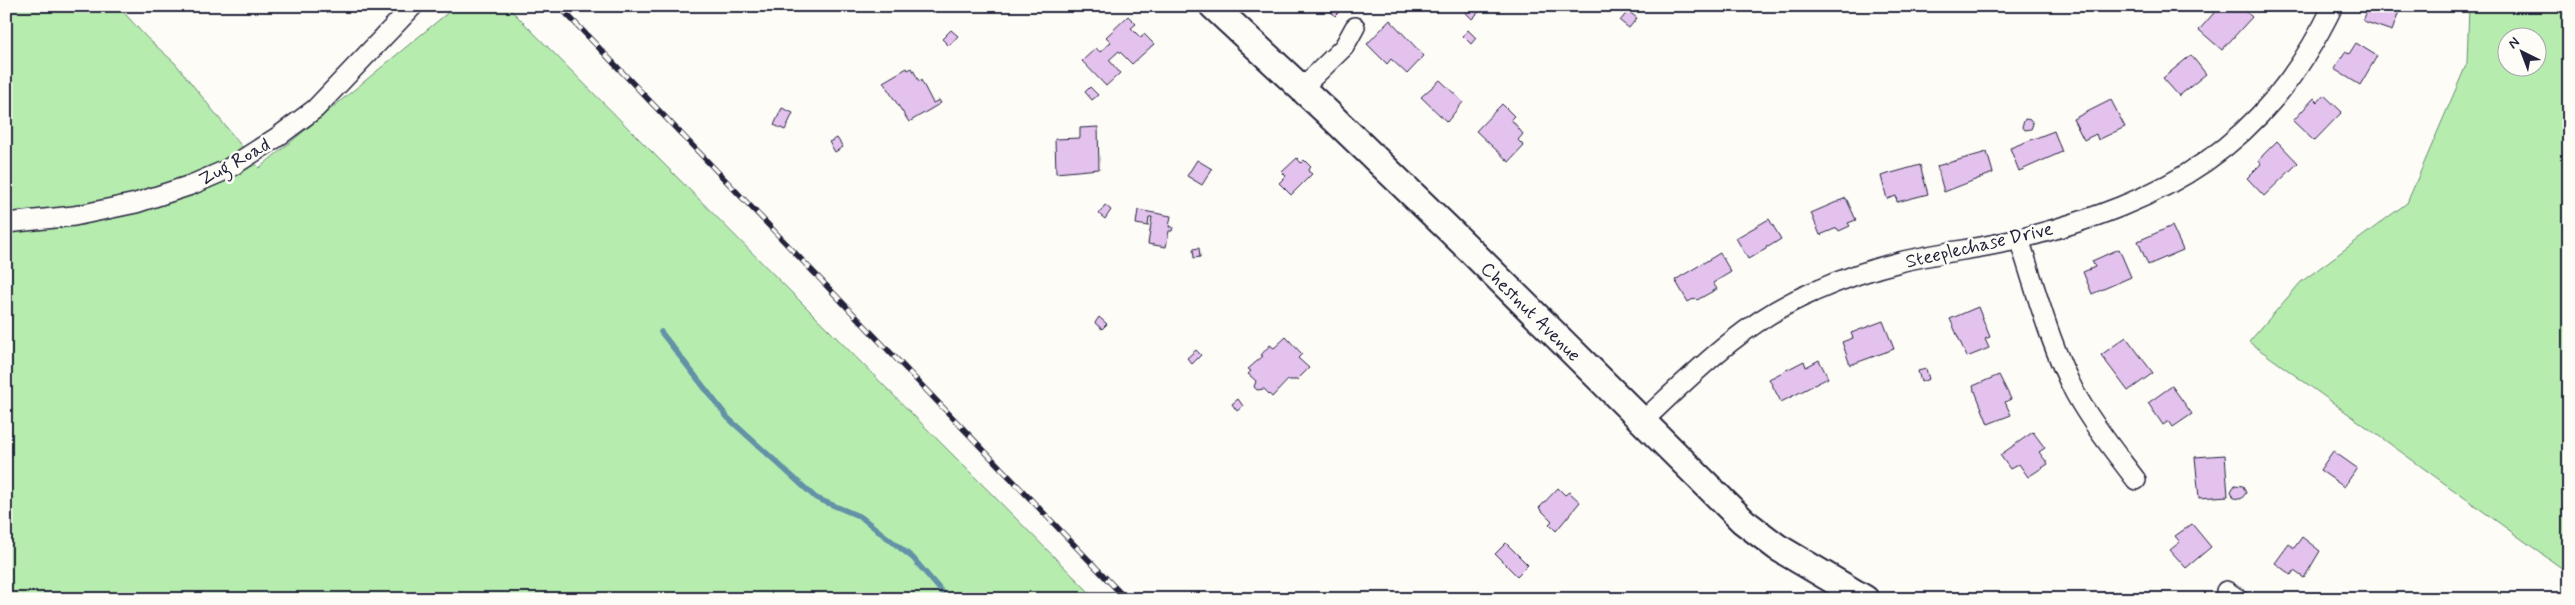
<svg xmlns="http://www.w3.org/2000/svg" width="2575" height="605" font-family="Mynerve,sans-serif">
	<style>
		.green { fill: #b6edaf; stroke: #6c8875; fill-rule: evenodd }
		.lines { fill: none; stroke-linecap: round; stroke-linejoin: round }
		.stream { stroke: #6392a7; stroke-width: 5.5 }
		.building { fill: #e3c2ee; stroke: #22223b }
		.street-casing { stroke: #22223b; stroke-width: 22 }
		.secondary-casing { stroke: #22223b; stroke-width: 30 }
		.street { stroke: #fdfcf7; stroke-width: 19 }
		.secondary { stroke: #fdfcf7; stroke-width: 26 }
		.rail-casing { stroke: #22223b; stroke-width: 5.5 }
		.rail { stroke: #fdfcf7; stroke-width: 4; stroke-dasharray: 11; stroke-linecap: butt }
		.labels { text-anchor: middle; stroke-width: 5; stroke-linejoin: round; paint-order: stroke }
		.street-label { font-size: 19px; fill: #22223b; stroke: #fdfcf7 }
	</style>
	<rect width="100%" height="100%" fill="#fdfcf7"/>
	<filter id="ink" filterUnits="userSpaceOnUse"><feTurbulence type="fractalNoise" baseFrequency=".02" numOctaves="2"/><feDisplacementMap in="SourceGraphic" scale="10" xChannelSelector="R" yChannelSelector="G"/><feConvolveMatrix kernelMatrix="1 2 1 2 8 2 1 2 1" color-interpolation-filters="sRGB"/></filter>
	<g filter="url(#ink)">
		<!-- green -->
		<path class="green" d="M 6,6 L 118,6 L 146,37 L 175,63 L 259,168 L 456,6 L 507,6 L 1096,599 L 6,599 Z
			M 2469,6 L 2569,6 L 2567,572 L 2249,342 L 2301,282 L 2407,203 L 2467,63 ZM 2508,38 L 2538,38 L 2538,68 L 2508,68 Z"/>
		<g class="lines">
			<!-- stream -->
			<path class="stream" d="M 661,332 L 728,418 L 816,498 L 861,517 L 913,558 L 948,599"/>
		</g>
		<!-- building -->
		<path class="building" d="M 1326,6 L 1345,6 L 1335,16 Z
			M 1468,6 L 1480,6 L 1483,8 L 1472,19 L 1464,11 Z
			M 2220,6 L 2240,6 L 2252,17 L 2222,50 L 2199,30 Z
			M 2369,6 L 2374,8 L 2375,6 L 2401,6 L 2392,31 L 2363,21 Z
			M 1628,11 L 1637,18 L 1629,28 L 1620,21 Z
			M 1128,16 L 1136,24 L 1131,28 L 1141,38 L 1144,34 L 1154,44 L 1132,64 L 1119,51 L 1109,60 L 1120,73 L 1106,86 L 1082,61 L 1096,48 L 1100,52 L 1111,42 L 1106,37 Z
			M 1390,20 L 1424,56 L 1407,74 L 1391,59 L 1387,64 L 1367,44 Z
			M 951,30 L 958,36 L 949,46 L 942,39 Z
			M 1468,30 L 1476,38 L 1471,44 L 1463,36 Z
			M 2356,43 L 2377,56 L 2360,85 L 2334,69 L 2345,52 L 2349,54 Z
			M 2191,55 L 2206,74 L 2179,96 L 2163,78 Z
			M 907,68 L 908,70 L 912,68 L 919,81 L 921,80 L 933,103 L 939,100 L 941,103 L 909,122 L 883,82 Z
			M 1440,80 L 1463,102 L 1447,122 L 1421,97 Z
			M 1090,87 L 1098,95 L 1092,100 L 1085,92 Z
			M 2324,95 L 2342,112 L 2314,141 L 2293,121 L 2314,98 L 2318,102 Z
			M 2111,100 L 2125,127 L 2098,140 L 2096,134 L 2084,140 L 2073,119 Z
			M 1502,104 L 1514,116 L 1511,119 L 1523,134 L 1518,140 L 1524,146 L 1509,162 L 1476,131 Z
			M 782,108 L 793,113 L 785,130 L 774,125 Z
			M 2025,119 L 2031,120 L 2033,124 L 2031,129 L 2025,130 L 2022,126 Z
			M 1098,127 L 1099,169 L 1056,173 L 1055,139 L 1080,138 L 1080,128 Z
			M 2054,131 L 2062,152 L 2019,171 L 2010,148 Z
			M 837,138 L 843,147 L 835,152 L 829,142 Z
			M 2277,141 L 2298,163 L 2264,196 L 2247,178 L 2261,164 L 2259,161 L 2263,155 Z
			M 1987,152 L 1993,173 L 1944,192 L 1937,166 Z
			M 1297,158 L 1301,163 L 1304,160 L 1311,167 L 1308,171 L 1312,174 L 1291,195 L 1279,183 L 1286,176 L 1282,172 Z
			M 1197,160 L 1212,169 L 1202,185 L 1187,176 Z
			M 1920,165 L 1928,194 L 1897,202 L 1896,196 L 1887,199 L 1881,176 Z
			M 1846,198 L 1856,220 L 1848,223 L 1850,226 L 1839,231 L 1837,228 L 1820,235 L 1811,213 Z
			M 1105,205 L 1111,210 L 1105,219 L 1099,214 Z
			M 1138,210 L 1171,216 L 1169,227 L 1173,227 L 1172,231 L 1169,231 L 1166,247 L 1148,244 L 1152,217 L 1149,217 L 1148,226 L 1136,224 Z
			M 1769,219 L 1781,239 L 1768,247 L 1767,245 L 1766,249 L 1748,259 L 1736,238 Z
			M 2172,226 L 2183,250 L 2148,265 L 2138,241 Z
			M 1199,248 L 1200,257 L 1194,258 L 1193,249 Z
			M 2119,249 L 2131,277 L 2092,294 L 2083,272 L 2095,267 L 2092,261 Z
			M 1720,253 L 1731,272 L 1713,283 L 1717,289 L 1697,300 L 1695,298 L 1688,302 L 1675,280 Z
			M 1978,307 L 1990,337 L 1985,339 L 1989,348 L 1967,357 L 1950,319 Z
			M 1099,317 L 1107,324 L 1102,329 L 1095,323 Z
			M 1883,321 L 1894,349 L 1850,365 L 1842,342 L 1853,338 L 1851,333 Z
			M 1286,337 L 1302,354 L 1298,358 L 1309,368 L 1297,380 L 1288,380 L 1272,397 L 1264,389 L 1257,390 L 1254,387 L 1256,381 L 1248,374 L 1251,371 L 1248,369 L 1263,356 L 1261,355 L 1270,345 L 1274,348 Z
			M 2126,337 L 2153,373 L 2128,391 L 2101,355 Z
			M 1196,350 L 1201,355 L 1192,364 L 1187,358 Z
			M 1819,360 L 1828,378 L 1781,402 L 1769,379 L 1804,361 L 1806,367 Z
			M 1926,369 L 1929,379 L 1921,382 L 1918,371 Z
			M 1999,375 L 2011,399 L 2005,402 L 2011,415 L 1988,424 L 1973,386 Z
			M 2172,386 L 2192,414 L 2173,427 L 2169,421 L 2163,425 L 2148,403 Z
			M 1238,399 L 1243,406 L 1237,411 L 1232,404 Z
			M 2033,432 L 2045,448 L 2039,452 L 2048,464 L 2028,477 L 2019,464 L 2010,469 L 2000,455 Z
			M 2333,451 L 2357,468 L 2344,487 L 2320,470 Z
			M 2225,455 L 2228,496 L 2199,498 L 2195,457 Z
			M 2235,485 L 2243,486 L 2246,493 L 2241,499 L 2234,498 L 2231,491 Z
			M 1558,488 L 1565,495 L 1569,492 L 1580,502 L 1556,531 L 1549,524 L 1552,521 L 1539,508 Z
			M 2192,524 L 2211,547 L 2186,568 L 2170,550 L 2180,542 L 2175,536 Z
			M 2302,537 L 2320,551 L 2304,578 L 2294,571 L 2291,575 L 2275,563 L 2289,544 L 2294,548 Z
			M 1506,543 L 1528,565 L 1517,576 L 1495,554 Z"/>
		<g class="lines">
			<!-- street casing -->
			<g class="street-casing">
				<path id="street" d="M 1302,88 L 1344,47 L 1355,27
					M 6,223 L 74,216 L 136,203 L 191,185 L 226,170 L 276,138 L 315,109 L 413,6
					M 2019,239 C 2036,290 2050,345 2075,393 C 2092,424 2115,452 2136,480
					M 1644,420 C 1696,371 1746,320 1813,292 C 1840,280 1871,269 1900,262 C 1939,252 1980,249 2019,239 C 2167,201 2264,148 2333,6
					M 2226,591 L 2238,599"/>
			</g>
			<!-- secondary casing -->
			<g class="secondary-casing">
				<g id="secondary">
					<path id="s1" d="M 1213,6 L 1327,112 L 1464,244 L 1743,521 L 1777,547 L 1865,599"/>
				</g>
			</g>
			<!-- street -->
			<use href="#street" class="street"/>
			<!-- secondary -->
			<use href="#secondary" class="secondary"/>
			<!-- rail casing -->
			<g class="rail-casing">
				<path id="rail" d="M 559,6 L 1126,599"/>
			</g>
			<!-- rail -->
			<use href="#rail" class="rail"/>
		</g>
	</g>
	<g class="labels">
		<!-- street labels -->
		<g class="street-label">
			<text transform="translate(234 161) rotate(-29)" y="7">Zug Road</text>
			<text transform="translate(1979 244) rotate(-13)" y="7">Steeplechase Drive</text>
			<text dy="7" stroke="none"><textPath href="#s1" startOffset="441">Chestnut Avenue</textPath></text>
		</g>
	</g>
	<!-- margin -->
	<rect width="2575" height="605" fill="none" stroke="#fdfcf7" stroke-width="25"/>
	<rect x="12" y="12" width="2550" height="580" fill="none" stroke="#22223b" stroke-width="2" filter="url(#ink)"/>
	<!-- north arrow -->
	<g transform="translate(2522 52) rotate(318)"><circle r="24" fill="#fdfcf7" stroke="#a5a5ac"/>
	<path d="M0-4L9 19L0 12L-9 19Z" fill="#22223b"/>
	<text y="-8" font-size="14" font-weight="bold" text-anchor="middle" fill="#22223b">N</text>
	</g>
</svg>
